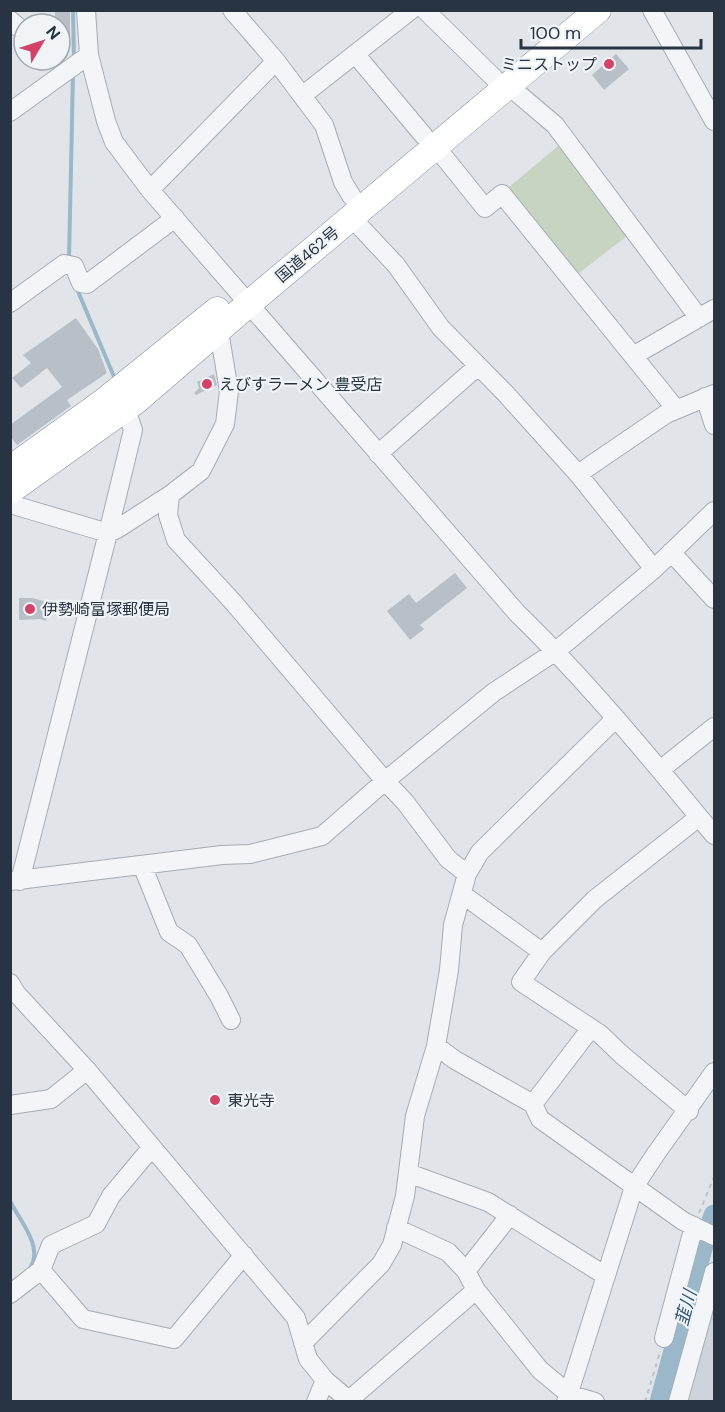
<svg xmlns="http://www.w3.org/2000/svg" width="725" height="1412" font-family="'DM Sans','Noto Sans JP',sans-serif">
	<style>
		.built { fill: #cfd4dc }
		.green { fill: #c8d4c2 }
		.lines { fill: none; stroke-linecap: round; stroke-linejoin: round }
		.stream { stroke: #9bb7ca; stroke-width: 4 }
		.river { stroke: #9bb7ca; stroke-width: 21 }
		.building { fill: #b8bfc7 }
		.minor-casing { stroke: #a6acb4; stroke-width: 20 }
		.highway-casing { stroke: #8894a1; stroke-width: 27 }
		.path { stroke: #bec3c9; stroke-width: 2; stroke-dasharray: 4.5 4.5; stroke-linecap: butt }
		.minor { stroke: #f3f5f8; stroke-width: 18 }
		.highway { stroke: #fff; stroke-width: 26 }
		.poi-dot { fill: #d14467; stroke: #f0f4f7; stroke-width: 2 }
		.labels { text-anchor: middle; stroke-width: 4.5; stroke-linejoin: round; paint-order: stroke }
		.poi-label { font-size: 16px; fill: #293442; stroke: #f0f4f7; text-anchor: start }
		.street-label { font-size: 16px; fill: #293442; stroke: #f0f4f7 }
		.water-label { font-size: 18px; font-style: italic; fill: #325876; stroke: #f0f4f7 }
	</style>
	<rect width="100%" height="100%" fill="#e1e5ea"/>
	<!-- built -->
	<path class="built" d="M 714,1301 L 714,1401 L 686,1401 Z"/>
	<!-- green -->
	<path class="green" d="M 564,141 L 631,233 L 574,277 L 502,193 Z"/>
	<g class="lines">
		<!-- stream -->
		<path class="stream" d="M 73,10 L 74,58
			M 69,259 L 73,74
			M 77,289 L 115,379
			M 10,1201 C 20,1221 44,1247 30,1268"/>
		<!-- river -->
		<path class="river" d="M 660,1402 L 703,1245 L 714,1215"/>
	</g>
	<!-- building -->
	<path class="building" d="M 55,10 L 70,10 L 70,46 L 60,47 L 60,24 L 55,24 Z
		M 616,54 L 629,69 L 604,90 L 592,75 Z
		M 76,318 L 98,349 L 107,373 L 67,400 L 71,406 L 17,445 L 10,436 L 10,425 L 62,387 L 47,368 L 21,388 L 12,378 L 31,363 L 23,355 Z
		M 214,374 L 217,385 L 196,395 L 194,393 L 199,388 L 197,382 Z
		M 455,573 L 467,588 L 420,625 L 424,629 L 410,640 L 387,611 L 409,594 L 416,603 Z
		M 19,598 L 32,598 L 51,603 L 46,621 L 40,619 L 19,620 Z"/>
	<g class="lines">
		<!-- minor casing -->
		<g class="minor-casing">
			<path id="minor" d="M 86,10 L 89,55 L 106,121 L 114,142 L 150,190 L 517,613 C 588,682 651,759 714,835
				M 232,10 L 276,61 L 324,125 L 343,182 L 352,197
				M 425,10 L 494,78
				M 652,10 L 714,121
				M 10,20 L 24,32
				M 356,55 L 424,136
				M 509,86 L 555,125 L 699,318
				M 303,95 L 411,10
				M 10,112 L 89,55
				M 436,147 L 485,208 L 502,194 L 676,409
				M 150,190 L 276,61
				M 351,217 L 396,265 L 441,328 L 506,394 L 578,474 L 654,569
				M 10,303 L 64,264 L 74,266 L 81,283 L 87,284 L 175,218
				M 219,331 L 229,391 L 225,424 L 201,471 L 170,495 L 168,515 L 176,540 L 233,602 L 385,781 L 405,802 L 448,859 L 467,874
				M 633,356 L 714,309
				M 705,397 L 714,425
				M 378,454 L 478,366
				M 578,474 L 666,414 L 714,394
				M 10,504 L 108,533 L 133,430 L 126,409
				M 671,552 L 714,599
				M 660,770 L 714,727
				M 142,865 L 169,932 L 188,945 L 219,996 L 231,1020
				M 10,881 L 222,855 L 250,854 L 322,836 L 385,781 L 494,692 L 556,651 L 654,569 L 714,511
				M 20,881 L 108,533 L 117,529 L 170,495
				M 462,894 L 542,952
				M 10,983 L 16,993 L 87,1070 L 296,1318 L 308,1359 L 325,1380 L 351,1402
				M 436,1046 L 455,1060 L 533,1104 L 540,1119 L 683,1221 L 714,1236
				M 533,1104 L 591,1028
				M 10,1105 L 51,1099 L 87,1070
				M 689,1111 L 622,1055 L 600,1034 L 521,982 L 542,952 L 595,899 L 699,817
				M 408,1173 L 488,1202 L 606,1276
				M 41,1270 L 83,1319 L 174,1339 L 244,1255
				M 466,1271 L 510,1215
				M 476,1290 L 540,1370 L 569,1394 L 595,1402
				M 10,1294 L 41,1270 L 51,1245 L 96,1224 L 111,1196 L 152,1147
				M 664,1338 L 694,1226
				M 303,1343 L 381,1264 L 392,1245 L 405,1196 L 415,1116 L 436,1046 L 449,970 L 453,925 L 467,874 L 480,852 L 615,719
				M 349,1400 L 476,1290 L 466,1271 L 448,1252 L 396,1228
				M 316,1402 L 325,1380
				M 566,1402 L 634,1187 L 655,1155 L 714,1072
				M 678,1402 L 714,1272"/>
		</g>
		<!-- highway casing -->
		<g class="highway-casing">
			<path id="highway" d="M 10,469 L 103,402 L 217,310
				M 10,491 L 136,401 L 259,295 L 598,10"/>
		</g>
		<!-- path -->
		<path class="path" d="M 699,1213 L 714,1177
			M 645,1402 L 660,1352"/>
		<!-- minor -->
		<use href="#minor" class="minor"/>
		<!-- highway -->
		<use href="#highway" class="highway"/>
	</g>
	<!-- markers -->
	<g class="poi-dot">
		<circle cx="609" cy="64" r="6"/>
		<circle cx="207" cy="384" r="6"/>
		<circle cx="30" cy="609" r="6"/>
		<circle cx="215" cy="1100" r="6"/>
	</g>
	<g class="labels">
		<!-- poi labels -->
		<g class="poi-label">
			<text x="597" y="70" text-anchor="end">ミニストップ</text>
			<text x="219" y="390">えびすラーメン 豊受店</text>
			<text x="42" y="615">伊勢崎富塚郵便局</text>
			<text x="227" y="1106">東光寺</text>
		</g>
		<!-- street labels -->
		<g class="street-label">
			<text transform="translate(307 254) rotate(-40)" y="6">国道462号</text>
		</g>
		<!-- water labels -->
		<g class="water-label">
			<text transform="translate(686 1308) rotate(-75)" y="6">韮川</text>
		</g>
	</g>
	<!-- border -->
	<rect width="725" height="1412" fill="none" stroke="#293442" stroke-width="24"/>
	<!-- north arrow -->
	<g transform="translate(42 42) rotate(51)"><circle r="28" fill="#f0f4f7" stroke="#a0a7af" stroke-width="1.5"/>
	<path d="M0-4.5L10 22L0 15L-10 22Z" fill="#d14467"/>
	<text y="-9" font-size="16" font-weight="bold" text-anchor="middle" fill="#293442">N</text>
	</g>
	<!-- scale -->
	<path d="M521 39v9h180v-9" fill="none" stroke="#293442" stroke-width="3"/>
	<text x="530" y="39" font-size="18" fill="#293442" stroke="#f0f4f7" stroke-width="4.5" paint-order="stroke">100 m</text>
</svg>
